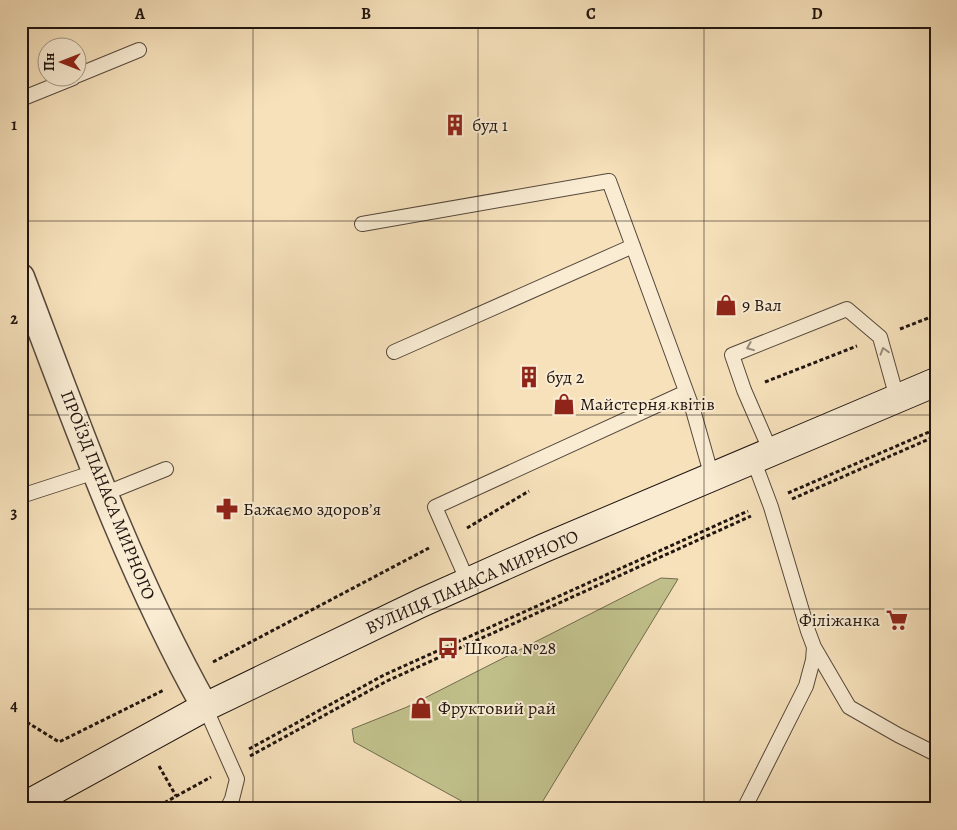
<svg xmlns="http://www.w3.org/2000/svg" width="957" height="830" font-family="Alegreya,serif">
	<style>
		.grass { fill: #c1c18c; stroke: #706b4e }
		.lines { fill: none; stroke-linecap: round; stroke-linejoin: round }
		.lane-casing { stroke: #56483b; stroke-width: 16 }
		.street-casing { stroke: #56483b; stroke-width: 29 }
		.secondary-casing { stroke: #201510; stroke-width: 30 }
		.path { stroke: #201510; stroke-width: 3; stroke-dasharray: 4 2.5; stroke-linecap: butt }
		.lane { stroke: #f9ecd3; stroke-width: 14 }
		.street { stroke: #f9ecd3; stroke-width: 26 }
		.secondary { stroke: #f9ecd3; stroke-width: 28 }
		.oneway { stroke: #978b7b }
		.grid { fill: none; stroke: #201510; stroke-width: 1; stroke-opacity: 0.55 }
		.labels { text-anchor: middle; stroke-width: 4; stroke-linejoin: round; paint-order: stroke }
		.poi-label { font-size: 18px; fill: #201510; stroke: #f9ecd3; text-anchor: start }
		.street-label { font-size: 18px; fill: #201510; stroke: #f9ecd3 }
		.neatline { fill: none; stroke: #201510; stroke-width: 2 }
		.grid-label { font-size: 16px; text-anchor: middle; font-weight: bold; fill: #201510 }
	</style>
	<rect width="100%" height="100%" fill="#f6e1bb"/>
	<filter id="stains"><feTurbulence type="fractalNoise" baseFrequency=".004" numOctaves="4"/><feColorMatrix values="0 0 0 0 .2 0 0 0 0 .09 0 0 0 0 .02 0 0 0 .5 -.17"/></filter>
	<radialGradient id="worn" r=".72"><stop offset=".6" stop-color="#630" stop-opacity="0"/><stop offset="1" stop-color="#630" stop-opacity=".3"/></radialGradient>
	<!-- grass -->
	<path class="grass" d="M 661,578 L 678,579 L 538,809 L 476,809 L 354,742 L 352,729 L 407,707 Z"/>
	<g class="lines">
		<!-- lane casing -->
		<g class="lane-casing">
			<path id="lane" d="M 78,75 L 139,50
				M 21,99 L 73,78
				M 362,224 L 609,181 L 693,410 L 712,477
				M 394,352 L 633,246
				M 771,452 L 744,390 L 732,355 L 847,309 L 880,337 L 897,398
				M 104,494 L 166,469
				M 21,496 L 95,472
				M 468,582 L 435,507 L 686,392
				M 814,647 L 849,707 L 898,735 L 936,754
				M 205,707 L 237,779 L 232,799 L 227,809
				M 744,809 L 806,686 L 813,660 L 814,647 L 808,631 L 771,507 L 753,459"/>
		</g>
		<!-- street casing -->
		<g class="street-casing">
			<path id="street" d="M 21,277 C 76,422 129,572 205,707"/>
		</g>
		<!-- secondary casing -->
		<g class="secondary-casing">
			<path id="secondary" d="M 21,808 L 205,707 L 421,603 L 544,548 L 936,382"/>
		</g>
		<!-- path -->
		<path class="path" d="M 900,329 L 936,315
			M 765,382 L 857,346
			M 788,493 L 936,429
			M 792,499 L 936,436
			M 467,528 L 529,491
			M 213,662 L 429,548
			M 21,723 L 25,721 L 59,742 L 164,690
			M 249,749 L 384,675 L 748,511
			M 250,756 L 387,681 L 751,516
			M 159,766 L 176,796
			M 153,809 L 211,777"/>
		<!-- lane -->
		<use href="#lane" class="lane"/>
		<!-- street -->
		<use href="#street" class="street"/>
		<!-- secondary -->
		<use href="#secondary" class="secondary"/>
	</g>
	<!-- one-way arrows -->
	<defs><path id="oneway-chevron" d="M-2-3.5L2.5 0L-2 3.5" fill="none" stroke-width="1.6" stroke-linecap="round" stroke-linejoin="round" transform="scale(1.25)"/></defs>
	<g class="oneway">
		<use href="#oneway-chevron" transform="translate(750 347) rotate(158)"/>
		<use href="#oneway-chevron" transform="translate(884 351) rotate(-106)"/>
	</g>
	<!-- grid -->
	<path class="grid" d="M 253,21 L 253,809M 478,21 L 478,809M 704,21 L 704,809M 21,221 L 936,221M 21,415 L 936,415M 21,609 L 936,609"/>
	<!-- icons -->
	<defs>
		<g id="building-bare" transform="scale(1.725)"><path d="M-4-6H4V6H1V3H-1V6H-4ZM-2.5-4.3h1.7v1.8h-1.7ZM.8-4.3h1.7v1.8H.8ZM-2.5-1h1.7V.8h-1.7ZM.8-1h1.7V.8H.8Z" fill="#8f2418" stroke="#f9ecd3" stroke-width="2.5" paint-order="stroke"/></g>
		<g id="shop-bare" transform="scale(1.725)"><path d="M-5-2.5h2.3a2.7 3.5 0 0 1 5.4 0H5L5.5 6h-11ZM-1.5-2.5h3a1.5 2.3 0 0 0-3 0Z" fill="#8f2418" stroke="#f9ecd3" stroke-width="2.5" paint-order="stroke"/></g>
		<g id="pharmacy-bare" transform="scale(1.725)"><path d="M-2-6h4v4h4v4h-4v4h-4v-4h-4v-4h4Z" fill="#8f2418" stroke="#f9ecd3" stroke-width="2.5" paint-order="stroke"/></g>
		<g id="supermarket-bare" transform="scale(1.725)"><path d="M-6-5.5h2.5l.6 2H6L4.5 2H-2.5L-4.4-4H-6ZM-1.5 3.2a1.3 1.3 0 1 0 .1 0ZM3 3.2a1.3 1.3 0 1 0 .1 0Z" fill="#8f2418" stroke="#f9ecd3" stroke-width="2.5" paint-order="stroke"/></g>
		<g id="bus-bare" transform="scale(1.725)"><path d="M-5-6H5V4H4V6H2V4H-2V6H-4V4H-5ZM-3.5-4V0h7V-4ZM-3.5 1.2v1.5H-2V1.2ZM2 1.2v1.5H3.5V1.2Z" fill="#8f2418" stroke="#f9ecd3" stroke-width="2.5" paint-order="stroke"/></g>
	</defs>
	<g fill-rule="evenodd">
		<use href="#building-bare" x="455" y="125"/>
		<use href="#shop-bare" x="726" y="305"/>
		<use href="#building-bare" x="529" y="377"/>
		<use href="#shop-bare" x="564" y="404"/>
		<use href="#pharmacy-bare" x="227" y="509"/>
		<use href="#supermarket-bare" x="897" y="620"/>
		<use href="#bus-bare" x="448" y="648"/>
		<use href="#shop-bare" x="421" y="708"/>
	</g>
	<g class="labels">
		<!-- poi labels -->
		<g class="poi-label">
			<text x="472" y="131">буд 1</text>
			<text x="742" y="311">9 Вал</text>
			<text x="546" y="383">буд 2</text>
			<text x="580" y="410">Майстерня квітів</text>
			<text x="243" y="515">Бажаємо здоровʼя</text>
			<text x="880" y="626" text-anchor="end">Філіжанка</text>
			<text x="464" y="654">Школа №28</text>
			<text x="438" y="714">Фруктовий рай</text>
		</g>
		<!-- street labels -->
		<g class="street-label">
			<text transform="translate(108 495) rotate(68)" y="6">ПРОЇЗД ПАНАСА МИРНОГО</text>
			<text transform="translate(472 582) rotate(-24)" y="6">ВУЛИЦЯ ПАНАСА МИРНОГО</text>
		</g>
	</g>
	<!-- margin -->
	<rect width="957" height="830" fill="none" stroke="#f6e1bb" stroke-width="55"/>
	<!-- north arrow -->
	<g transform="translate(62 62) rotate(270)"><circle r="24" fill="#f9ecd3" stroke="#a29685"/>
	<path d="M0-4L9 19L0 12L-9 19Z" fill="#8f2418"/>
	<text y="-8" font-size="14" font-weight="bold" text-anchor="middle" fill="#201510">Пн</text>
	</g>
	<rect x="28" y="28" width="902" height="774" class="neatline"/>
	<g class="grid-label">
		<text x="140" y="19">A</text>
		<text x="366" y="19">B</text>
		<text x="591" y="19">C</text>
		<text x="817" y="19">D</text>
		<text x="14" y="130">1</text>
		<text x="14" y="324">2</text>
		<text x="14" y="518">3</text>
		<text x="14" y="711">4</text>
	</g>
	<rect width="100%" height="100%" filter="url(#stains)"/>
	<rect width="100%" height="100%" fill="url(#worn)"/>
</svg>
